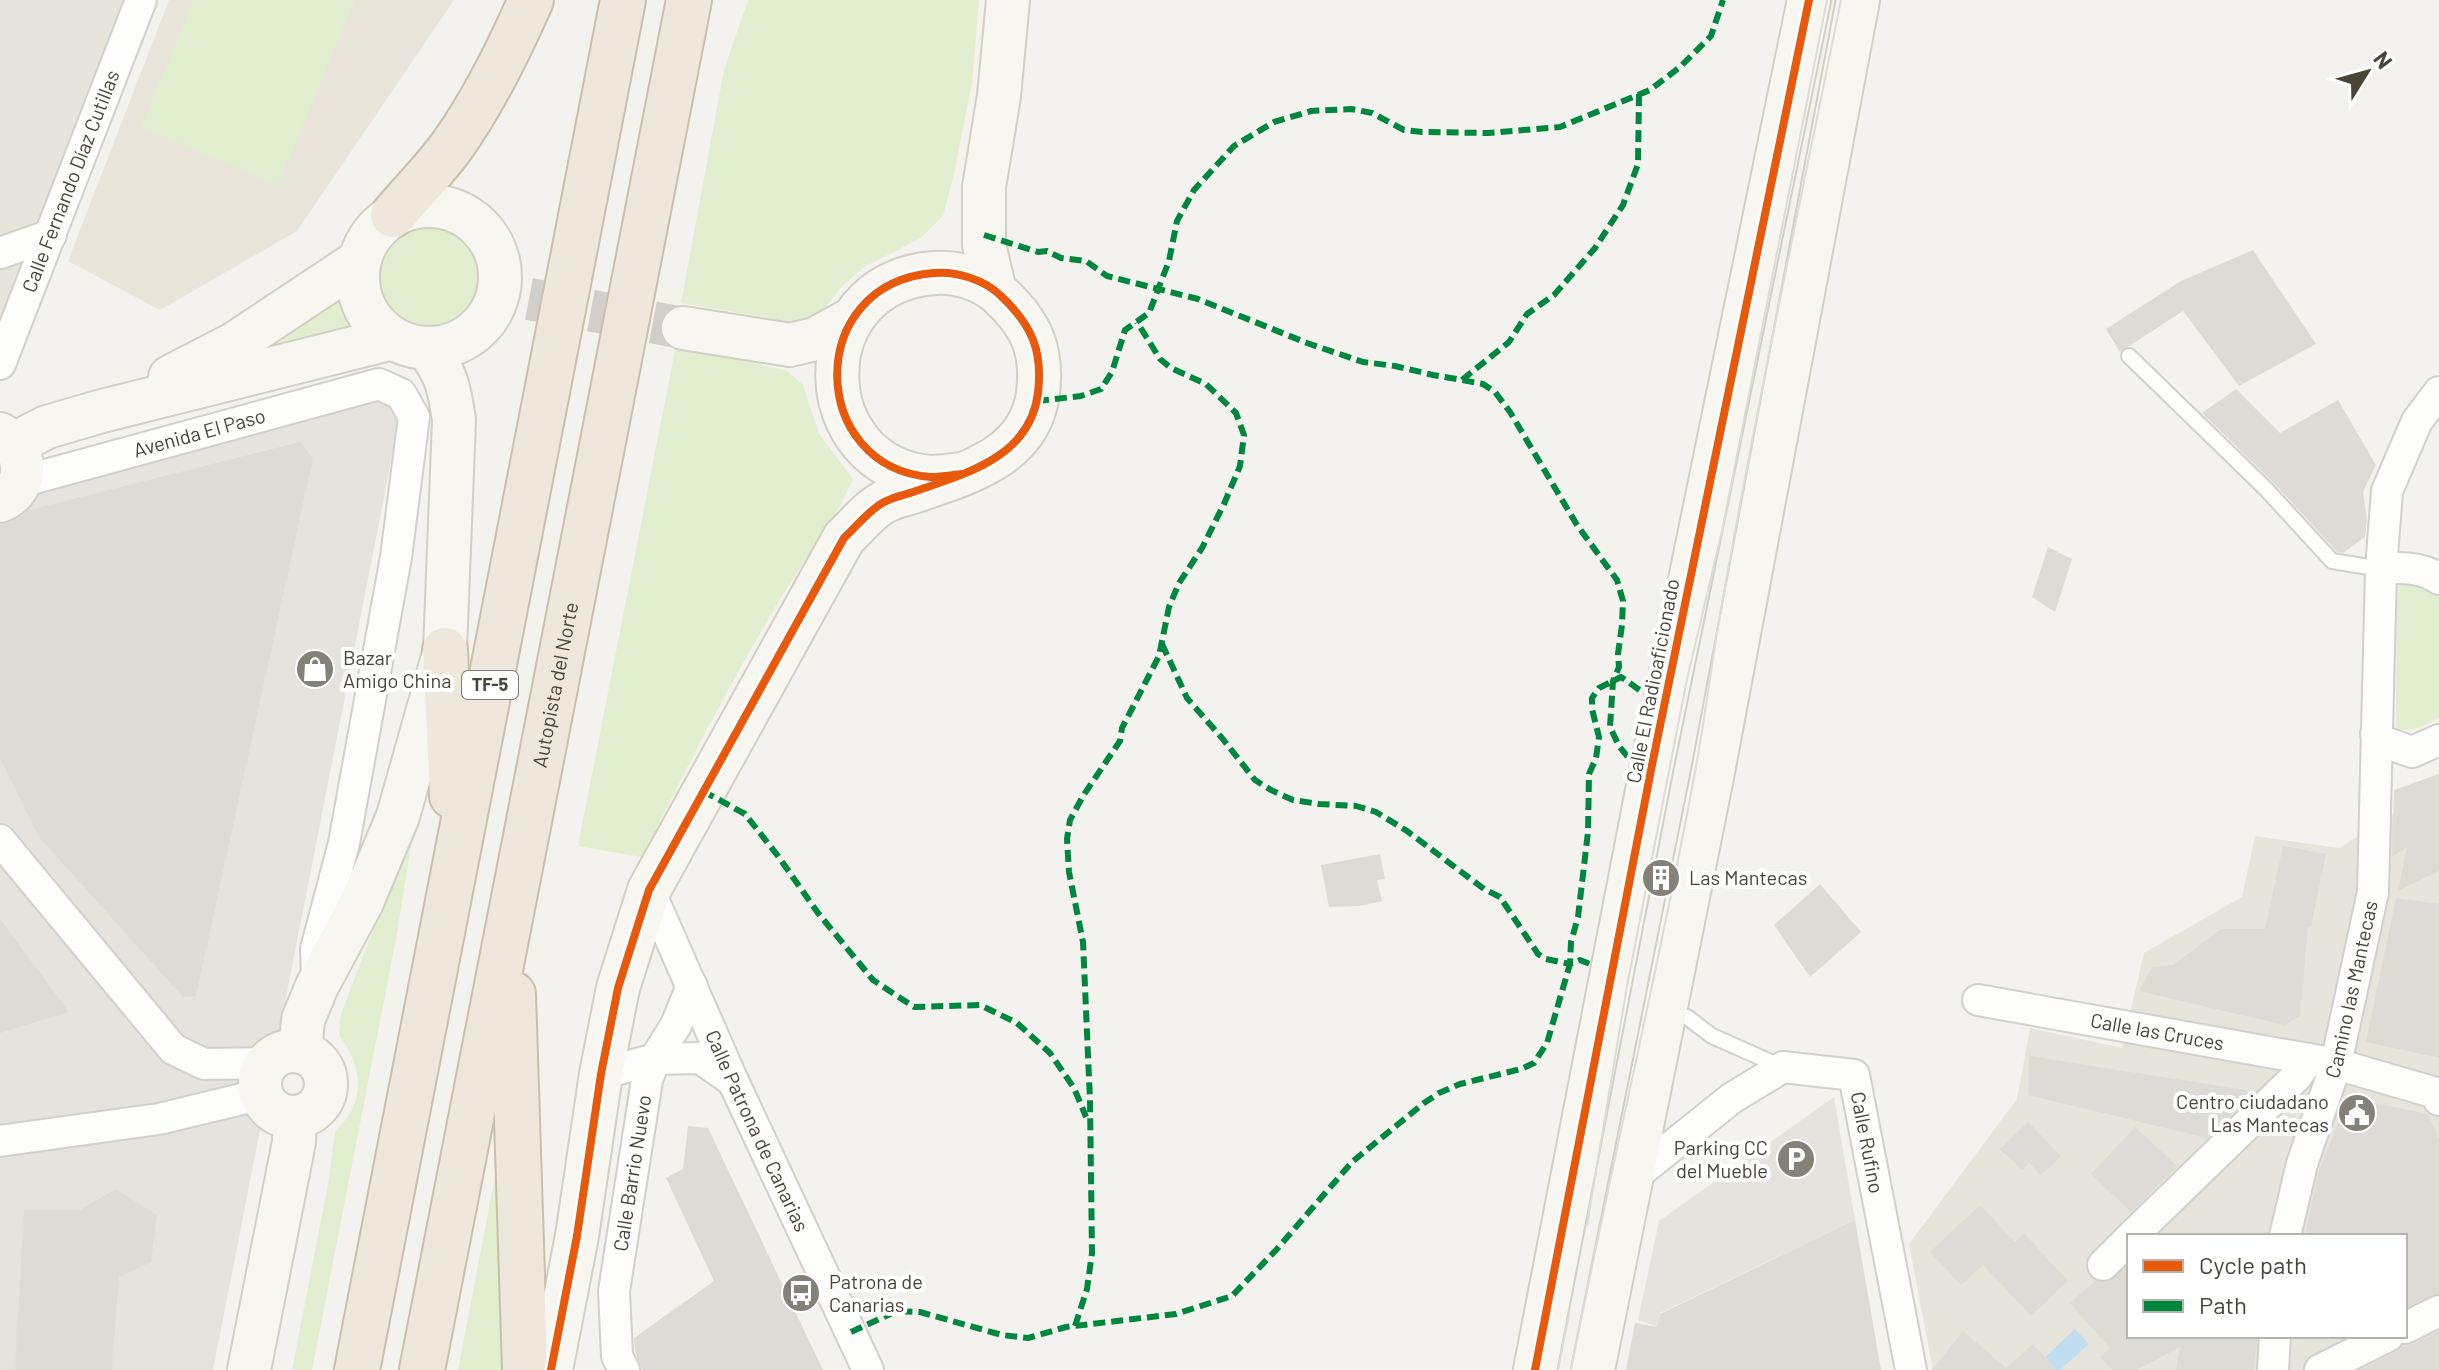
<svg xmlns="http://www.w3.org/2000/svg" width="2439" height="1370" font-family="Barlow,sans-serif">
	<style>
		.residential { fill: #e7e4dc; fill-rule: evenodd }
		.industrial { fill: #e6e2de }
		.education { fill: #eae5da }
		.green { fill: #e1eecf }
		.parking { fill: #e6e3df }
		.water { fill: #c0ddf1 }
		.building { fill: #dedbd6 }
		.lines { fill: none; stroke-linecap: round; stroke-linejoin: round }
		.secondary-tunnel { stroke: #d2cfca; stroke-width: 42; stroke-dasharray: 42 21; stroke-linecap: butt }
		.lane-casing { stroke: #d2d0cb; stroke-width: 18 }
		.street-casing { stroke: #d2d0cb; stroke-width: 34 }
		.secondary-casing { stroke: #d3cfc5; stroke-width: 46 }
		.highway-casing { stroke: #ccbfa9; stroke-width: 48 }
		.lane { stroke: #fdfdfc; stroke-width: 14 }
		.street { stroke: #fdfdfc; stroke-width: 30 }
		.secondary { stroke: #f7f6f1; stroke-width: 42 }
		.highway { stroke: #ede8db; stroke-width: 44 }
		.tram { stroke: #dbdbda; stroke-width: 2 }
		.quiet { stroke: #00873e; stroke-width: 6; stroke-dasharray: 12 6; stroke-linecap: butt }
		.cycleway-casing { stroke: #fff; stroke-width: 13 }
		.cycleway { stroke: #e8590c; stroke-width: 8 }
		.labels { text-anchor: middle; stroke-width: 8; stroke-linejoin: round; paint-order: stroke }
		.shield { fill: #fff; stroke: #817c74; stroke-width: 2 }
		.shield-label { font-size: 18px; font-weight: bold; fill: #4b4439 }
		.street-label { font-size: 20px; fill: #4b4439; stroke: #fff }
		.poi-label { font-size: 20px; fill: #4b4439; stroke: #fff; text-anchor: start }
	</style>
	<rect width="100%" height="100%" fill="#f4f2ee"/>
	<!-- residential -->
	<path class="residential" d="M 0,0 L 127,0 L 0,382 Z
		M 2439,786 L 2439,1370 L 1933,1370 L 1909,1244 L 2017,1099 L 2030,1028 L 2122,1048 L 2144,953 L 2242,897 L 2255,836 L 2339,848 ZM 2129,1236 L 2405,1236 L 2405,1336 L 2129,1336 Z"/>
	<!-- industrial -->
	<path class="industrial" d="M 405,390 L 213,1370 L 0,1370 L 0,490 Z"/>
	<!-- education -->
	<path class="education" d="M 169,0 L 454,0 L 297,231 L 160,310 L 68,261 Z"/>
	<!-- green -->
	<path class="green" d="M 194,0 L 355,0 L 278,185 L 141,127 Z
		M 748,0 L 979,0 L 972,83 L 954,174 L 943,216 L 921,238 L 864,267 L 842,286 L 826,307 L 814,318 L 794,328 L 766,317 L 681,303 L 724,70 Z
		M374 276a55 55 0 1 1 110 0a55 55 0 1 1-110 0Z
		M 344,292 L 361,327 L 243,356 Z
		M 676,345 L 787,371 L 803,385 L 819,434 L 853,479 C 834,522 805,559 780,599 C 730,683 685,770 642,857 L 578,846 Z
		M 2401,584 C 2416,584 2427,586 2439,595 L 2439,717 C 2426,725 2412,733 2396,729 L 2396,724 L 2397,591 Z
		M 415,821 L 396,939 L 312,1370 L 292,1370 L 329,1179 L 335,1131 C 367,1103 363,1067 339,1035 L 341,1014 Z
		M 498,1161 L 506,1309 L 503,1370 L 458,1370 Z"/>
	<!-- parking -->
	<path class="parking" d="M 1834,1097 L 1855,1220 L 1660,1313 L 1657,1327 L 1638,1320 L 1659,1221 Z"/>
	<!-- water -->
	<path class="water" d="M 2075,1329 L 2089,1344 L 2060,1370 L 2056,1370 L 2045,1357 Z"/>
	<!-- building -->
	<path class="building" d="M 2253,250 L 2316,344 L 2239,386 L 2183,311 L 2120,352 L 2106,329 L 2181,281 Z
		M 2236,389 L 2280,433 L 2338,400 L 2376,465 L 2363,492 L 2367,520 L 2365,537 L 2343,553 L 2337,552 L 2273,482 L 2202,413 Z
		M 300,442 L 313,458 L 196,996 L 183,997 L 38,836 L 0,758 L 0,525 L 12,522 L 29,510 Z
		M 2048,547 L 2072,559 L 2055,612 L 2032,597 Z
		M 2439,774 L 2439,871 L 2398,891 L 2407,847 L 2392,857 L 2394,790 Z
		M 2283,846 L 2326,854 L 2311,927 L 2308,926 L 2300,1016 L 2284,1025 L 2139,991 L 2152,967 L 2173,965 L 2221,929 L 2265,929 Z
		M 1380,854 L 1385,879 L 1377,880 L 1382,901 L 1360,906 L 1329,907 L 1321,865 Z
		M 1820,884 L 1861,932 L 1810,977 L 1774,925 Z
		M 2396,898 L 2439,904 L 2439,1058 L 2366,1042 Z
		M 0,919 L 69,1012 L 0,1033 Z
		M 2029,1056 L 2252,1091 L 2252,1095 L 2207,1138 L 2028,1095 Z
		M 2359,1100 L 2428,1114 L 2439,1139 L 2439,1293 L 2405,1308 L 2405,1236 L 2305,1236 L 2318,1174 L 2344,1108 Z
		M 2028,1122 L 2061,1156 L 2041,1175 L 2029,1163 L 2022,1170 L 2000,1149 Z
		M 688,1126 L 708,1128 L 823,1370 L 642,1370 L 635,1351 L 634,1338 L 714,1281 L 666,1178 L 683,1169 Z
		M 2135,1127 L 2177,1166 L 2131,1212 L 2091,1174 Z
		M 116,1189 L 157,1215 L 151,1262 L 119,1277 L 112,1370 L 15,1370 L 24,1210 L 80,1210 Z
		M 1980,1205 L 2015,1242 L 2024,1233 L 2068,1281 L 2031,1316 L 1983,1265 L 1961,1285 L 1930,1252 Z
		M 1855,1220 L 1881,1370 L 1626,1370 L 1635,1323 L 1657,1327 L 1660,1314 Z
		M 2129,1264 L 2129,1336 L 2257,1336 L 2254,1370 L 2176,1370 L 2180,1347 L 2137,1370 L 2112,1370 L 2100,1357 L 2110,1348 L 2070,1303 L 2095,1281 L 2108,1282 Z
		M 1963,1331 L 2006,1368 L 2033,1344 L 2056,1370 L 1932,1370 Z
		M 2439,1331 L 2439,1370 L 2360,1370 L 2396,1352 L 2403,1346 L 2413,1344 Z"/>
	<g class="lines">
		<!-- secondary-tunnel -->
		<path class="secondary-tunnel" d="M 529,299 L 683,328"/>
		<!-- lane casing -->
		<g class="lane-casing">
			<path id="lane" d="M 2129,356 L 2266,489 L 2332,561 L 2381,569
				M 1687,1017 L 1712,1036 L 1782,1067"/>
		</g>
		<!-- street casing -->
		<g class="street-casing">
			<g id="street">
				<path d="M 0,253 L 51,235"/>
				<path id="s1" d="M 0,364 L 141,0"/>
				<path id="s2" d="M 20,482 L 379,384 L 401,394 L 414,417 L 396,557 L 344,843 L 316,949 L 317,975"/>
				<path d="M 2381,569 C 2400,567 2423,567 2439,579"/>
				<path d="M 2376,734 L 2384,742 L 2412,752 L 2439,740"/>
				<path d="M 0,840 L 173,1049 L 204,1064 L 267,1063"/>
				<path id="s3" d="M 649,890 L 733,1081 L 868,1370"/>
				<path id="s4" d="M 1978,1000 L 2336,1064 L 2436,1093 L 2439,1100"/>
				<path d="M 601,1074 L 655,1059 L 700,1058 L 733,1081"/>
				<path d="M 0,1141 L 159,1119 L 262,1094"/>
				<path id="s5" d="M 1632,1178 L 1732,1098 L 1783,1067 L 1854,1075 L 1911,1370"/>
				<path d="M 2132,1236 L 2296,1077 L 2309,1059"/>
				<path id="s6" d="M 2285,1236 L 2302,1164 L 2336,1064 L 2373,892 L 2381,569 L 2387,491 L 2417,421 L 2439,392"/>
				<path d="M 2103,1265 L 2129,1239"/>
				<path d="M 2405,1328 L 2439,1311"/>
				<path id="s7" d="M 624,1370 L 617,1356 L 614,1291 L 647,1080 L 655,1059 L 676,1025 L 692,986"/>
				<path d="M 2273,1370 L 2275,1336"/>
				<path d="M 2320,1370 L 2388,1336"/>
			</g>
		</g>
		<!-- secondary casing -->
		<g class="secondary-casing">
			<path id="secondary" d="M358 277a71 71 0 1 1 142 0a71 71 0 1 1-142 0Z
				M 995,291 L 984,245 L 984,187 L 999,96 L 1008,0
				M 683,328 L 790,345 L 815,339 L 852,319
				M 170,377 L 234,344 L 359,261
				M 0,434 C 28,448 31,488 0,501
				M 14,444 L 47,427 L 102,411 L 393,338
				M260 1084a33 33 0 1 1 66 0a33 33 0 1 1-66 0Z
				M 300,1051 L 303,1020 L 317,986 L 362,902 L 398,816 L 445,650 L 454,420 C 449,387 447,375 427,348
				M 249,1370 L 294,1142 L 295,1117
				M 551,1370 L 577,1236 L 601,1074 L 618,988 L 649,890 L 844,538 C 856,527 869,510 884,502 C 893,497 904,495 913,492 C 964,474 1030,458 1038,393 C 1043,351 1032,325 1001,296 C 985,280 957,271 934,273 C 803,283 808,468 931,477 C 941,477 952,475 962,474
				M 1535,1370 L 1652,765 L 1809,0
				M 1593,1370 L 1712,777 L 1858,0"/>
		</g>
		<!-- highway casing -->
		<g class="highway-casing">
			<g id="highway">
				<path d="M 393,215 C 413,191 436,169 454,143 C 485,99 509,50 531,0"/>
				<path d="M 445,650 L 452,796"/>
				<path d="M 513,994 L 525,1370"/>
				<path d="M 357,1370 L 623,0"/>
				<path id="s8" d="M 422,1370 L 689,0"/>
			</g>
		</g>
		<!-- lane -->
		<use href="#lane" class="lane"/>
		<!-- street -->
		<use href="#street" class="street"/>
		<!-- secondary -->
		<use href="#secondary" class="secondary"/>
		<!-- highway -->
		<use href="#highway" class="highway"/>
		<!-- tram -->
		<path class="tram" d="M 1587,1225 L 1627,986 L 1687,679 L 1722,531 L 1827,0
			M 1558,1370 L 1569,1315
			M 1571,1370 C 1610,1170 1658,973 1695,772 C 1704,724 1710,675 1718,627 C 1754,417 1799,209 1841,0"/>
		<!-- quiet -->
		<path class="quiet" d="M 984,235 L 1038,252 L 1047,251 L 1061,258 L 1086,261 L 1107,276 L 1198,299 L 1307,343 L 1363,362 L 1395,366 L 1433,375 L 1462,380 L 1483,384 L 1495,392 L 1510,412 L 1577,525 L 1617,580 L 1623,601 L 1622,625 L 1618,654 L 1619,667 L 1613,681 L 1610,727 L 1619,746 L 1631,761
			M 1462,380 L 1509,342 L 1527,314 L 1554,295 L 1595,248 L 1623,205 L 1638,164 L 1639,94
			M 1037,401 L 1081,396 L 1101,389 L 1112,372 L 1125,330 L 1149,313 L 1169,261 L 1177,221 L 1194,190 L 1234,146 L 1274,122 L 1311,111 L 1351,109 L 1372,113 L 1404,130 L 1422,132 L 1488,133 L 1560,127 L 1650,90 L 1680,67 L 1711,36 L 1723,0
			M 1162,644 L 1187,698 L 1222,738 L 1255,780 L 1271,790 L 1293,800 L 1319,804 L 1356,806 L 1376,812 L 1407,831 L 1484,889 L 1500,897 L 1538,954 L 1546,959 L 1570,964 L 1571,942 L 1578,917 L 1588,832 L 1589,774 L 1596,758 L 1599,737 L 1592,709 L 1592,698 L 1599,688 L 1621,677 L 1644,693
			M 703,791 L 745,814 L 778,856 L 818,913 L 873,980 L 914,1007 L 980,1005 L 1017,1023 L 1050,1053 L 1074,1088 L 1086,1117
			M 1075,1326 L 1087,1289 L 1092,1253 L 1090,1100 L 1083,942 L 1069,872 L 1067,839 L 1070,820 L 1083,796 L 1120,741 L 1122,728 L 1159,656 L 1169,607 L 1179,583 L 1202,548 L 1224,504 L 1240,466 L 1244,435 L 1236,413 L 1206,384 L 1171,368 L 1160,359 L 1137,322
			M 851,1332 L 897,1311 L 920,1312 L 1002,1335 L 1028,1338 L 1066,1327 L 1176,1314 L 1232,1296 L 1277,1249 L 1352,1162 L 1424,1103 L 1439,1093 L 1460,1084 L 1521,1069 L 1534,1063 L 1547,1043 L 1570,964 L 1580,960 L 1592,965"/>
		<!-- cycleway casing -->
		<g class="cycleway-casing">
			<path id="cycleway" d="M 551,1370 L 577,1236 L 601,1074 L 618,988 L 649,890 L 844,538 C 856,527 869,510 884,502 C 893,497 904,495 913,492 C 964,474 1030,458 1038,393 C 1043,351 1032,325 1001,296 C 985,280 957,271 934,273 C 803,283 808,468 931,477 C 941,477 952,475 962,474
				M 1535,1370 L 1652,765 L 1809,0"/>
		</g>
		<!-- cycleway -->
		<use href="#cycleway" class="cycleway"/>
	</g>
	<!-- icons -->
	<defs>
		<g id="shop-disc" transform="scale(2)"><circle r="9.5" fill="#868178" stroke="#fff"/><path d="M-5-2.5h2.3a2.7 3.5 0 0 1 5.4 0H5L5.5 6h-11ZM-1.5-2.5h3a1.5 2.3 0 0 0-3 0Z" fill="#fff"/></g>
		<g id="building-disc" transform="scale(2)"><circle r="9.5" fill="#868178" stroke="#fff"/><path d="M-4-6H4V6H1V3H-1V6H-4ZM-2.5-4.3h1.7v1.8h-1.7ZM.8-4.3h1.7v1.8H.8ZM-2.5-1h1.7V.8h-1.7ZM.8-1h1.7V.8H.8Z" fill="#fff"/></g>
		<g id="civic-disc" transform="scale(2)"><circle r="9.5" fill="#868178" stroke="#fff"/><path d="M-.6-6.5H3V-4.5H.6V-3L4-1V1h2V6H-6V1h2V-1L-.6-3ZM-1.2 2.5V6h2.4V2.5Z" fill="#fff"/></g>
		<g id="parking-disc" transform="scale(2)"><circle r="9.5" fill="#868178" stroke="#fff"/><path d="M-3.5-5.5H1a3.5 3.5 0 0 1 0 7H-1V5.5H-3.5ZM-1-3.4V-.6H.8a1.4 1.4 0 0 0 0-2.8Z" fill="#fff"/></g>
		<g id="bus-disc" transform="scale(2)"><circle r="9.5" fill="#868178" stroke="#fff"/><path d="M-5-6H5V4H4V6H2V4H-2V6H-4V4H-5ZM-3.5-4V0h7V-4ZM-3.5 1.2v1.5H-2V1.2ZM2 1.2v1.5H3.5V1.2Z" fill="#fff"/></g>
	</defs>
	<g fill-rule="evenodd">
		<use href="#shop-disc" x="315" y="669"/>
		<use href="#building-disc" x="1661" y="878"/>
		<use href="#civic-disc" x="2357" y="1113"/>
		<use href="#parking-disc" x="1796" y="1159"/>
		<use href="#bus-disc" x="801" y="1293"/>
	</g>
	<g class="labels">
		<!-- shield labels -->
		<rect class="shield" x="462" y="671" width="56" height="28" rx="6"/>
		<g class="shield-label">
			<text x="490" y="691">TF-5</text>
		</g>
		<!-- street labels -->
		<g class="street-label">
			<text dy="7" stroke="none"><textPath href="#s1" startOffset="196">Calle Fernando Díaz Cutillas</textPath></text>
			<text dy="7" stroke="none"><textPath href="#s2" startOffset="186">Avenida El Paso</textPath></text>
			<text transform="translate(1653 681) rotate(-79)" y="7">Calle El Radioaficionado</text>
			<text dy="7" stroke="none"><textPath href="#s8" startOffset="698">Autopista del Norte</textPath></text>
			<text dy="7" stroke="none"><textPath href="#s6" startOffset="256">Camino las Mantecas</textPath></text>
			<text dy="7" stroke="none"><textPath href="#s4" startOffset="182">Calle las Cruces</textPath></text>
			<text dy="7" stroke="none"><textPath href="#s3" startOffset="264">Calle Patrona de Canarias</textPath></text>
			<text dy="7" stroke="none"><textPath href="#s5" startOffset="328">Calle Rufino</textPath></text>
			<text dy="7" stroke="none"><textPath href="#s7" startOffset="200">Calle Barrio Nuevo</textPath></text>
		</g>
		<!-- poi labels -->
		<g class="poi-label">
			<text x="343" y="665">Bazar<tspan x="343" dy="23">Amigo China</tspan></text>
			<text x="1689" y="885">Las Mantecas</text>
			<text x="2329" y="1109" text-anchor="end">Centro ciudadano<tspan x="2329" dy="23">Las Mantecas</tspan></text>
			<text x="1768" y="1155" text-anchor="end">Parking CC<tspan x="1768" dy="23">del Mueble</tspan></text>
			<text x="829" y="1289">Patrona de<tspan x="829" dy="23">Canarias</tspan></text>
		</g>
	</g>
	<!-- legend -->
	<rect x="2127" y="1234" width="280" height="104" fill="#ffffff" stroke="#b7b4b0" stroke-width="2"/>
	<rect x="2143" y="1260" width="40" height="12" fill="#e8590c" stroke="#b7b4b0" stroke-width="2"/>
	<text x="2199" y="1274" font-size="24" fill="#4b4439">Cycle path</text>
	<rect x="2143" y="1300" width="40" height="12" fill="#00873e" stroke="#b7b4b0" stroke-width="2"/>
	<text x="2199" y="1314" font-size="24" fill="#4b4439">Path</text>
	<!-- north arrow -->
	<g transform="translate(2367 72) rotate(53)" stroke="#ffffff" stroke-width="6" paint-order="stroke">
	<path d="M0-6L14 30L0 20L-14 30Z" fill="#4b4439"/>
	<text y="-12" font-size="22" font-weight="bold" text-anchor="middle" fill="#4b4439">N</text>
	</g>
</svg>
